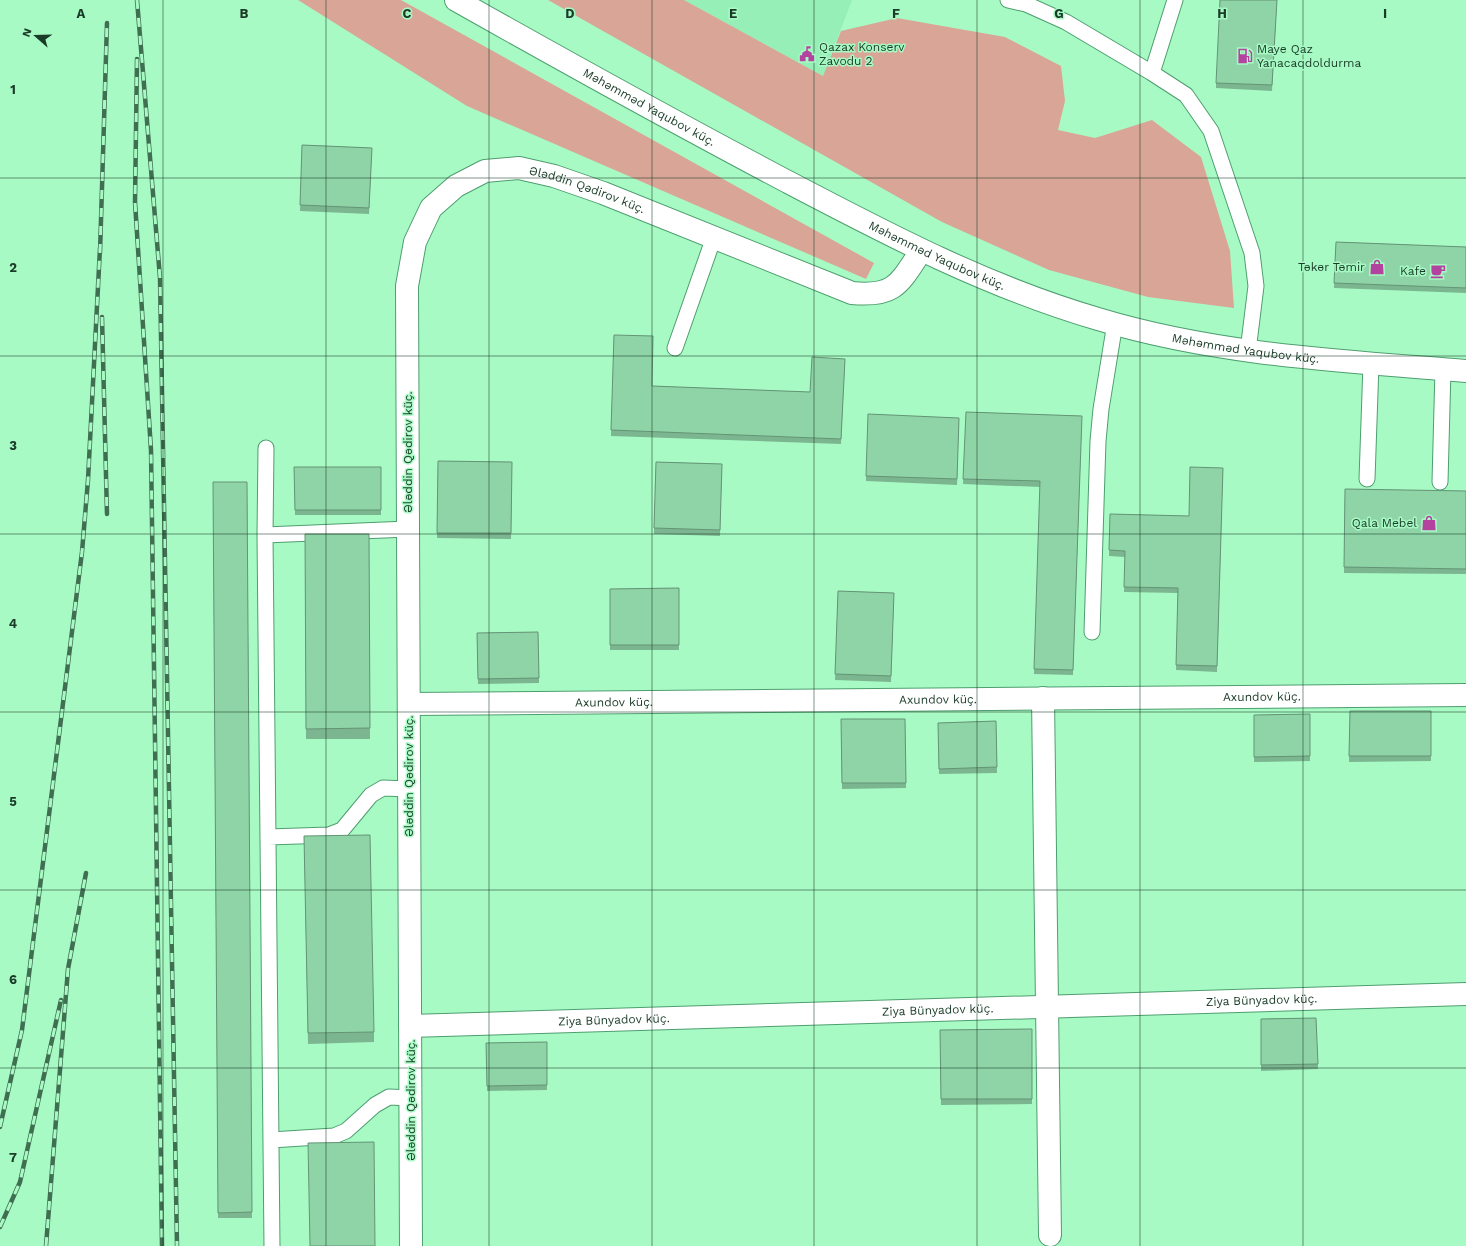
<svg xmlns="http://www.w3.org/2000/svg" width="1466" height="1246" font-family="'Work Sans',sans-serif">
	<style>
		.built { fill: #95efb7 }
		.green { fill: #d9a597 }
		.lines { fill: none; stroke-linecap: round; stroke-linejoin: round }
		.lane-casing { stroke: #4e9e6f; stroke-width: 17 }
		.street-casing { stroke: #4e9e6f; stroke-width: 24 }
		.primary-casing { stroke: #4e9e6f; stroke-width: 24 }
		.lane { stroke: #fff; stroke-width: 15 }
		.street { stroke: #fff; stroke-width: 22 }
		.primary { stroke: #fff; stroke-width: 22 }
		.rail-casing { stroke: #3f6e51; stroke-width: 4.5 }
		.rail { stroke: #a8fac5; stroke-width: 3; stroke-dasharray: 9; stroke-linecap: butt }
		.wall { fill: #7bb690 }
		.building { fill: #8fd4a7; stroke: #649475 }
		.grid { fill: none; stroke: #193b27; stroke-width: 1; stroke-opacity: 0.55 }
		.labels { text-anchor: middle; stroke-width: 3; stroke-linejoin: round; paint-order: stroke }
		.poi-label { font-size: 12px; fill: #193b27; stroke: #a8fac5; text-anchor: end }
		.street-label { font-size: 12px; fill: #193b27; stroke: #a8fac5 }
		.grid-label { font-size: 13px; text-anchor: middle; font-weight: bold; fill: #193b27; stroke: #a8fac5; stroke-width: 3; stroke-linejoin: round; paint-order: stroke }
	</style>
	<rect width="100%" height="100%" fill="#a8fac5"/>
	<!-- built -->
	<path class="built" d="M 684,0 L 852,0 L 823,76 Z"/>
	<!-- green -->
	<path class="green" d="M 298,0 L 401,0 L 874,263 L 866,279 L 467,106 Z
		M 548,0 L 684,0 L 823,76 L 841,31 L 897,18 L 1005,37 L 1061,66 L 1065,101 L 1058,130 L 1095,138 L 1152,120 L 1201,157 L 1230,251 L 1234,308 L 1148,297 L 1049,270 L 942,222 Z"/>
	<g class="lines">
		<!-- lane casing -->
		<g class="lane-casing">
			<path id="lane" d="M 1008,0 L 1026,4 L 1066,22 L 1152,73 L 1186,95 L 1211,131 L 1252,253 L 1256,286 L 1248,351
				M 1152,73 L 1175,0
				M 675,348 L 714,237
				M 266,448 L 265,535 L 272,1246
				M 1367,479 L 1371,364
				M 1440,482 L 1443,369
				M 265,535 L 408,529
				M 1092,632 L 1098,441 L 1101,409 L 1115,323
				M 268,837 L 329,835 L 342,830 L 371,795 L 383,788 L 409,789
				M 271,1140 L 334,1136 L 346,1131 L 375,1105 L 389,1097 L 411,1098"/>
		</g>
		<!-- street casing -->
		<g class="street-casing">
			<g id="street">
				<path d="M 1043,698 L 1050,1235"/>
				<path id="s1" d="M 409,704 L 1466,695"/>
				<path id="s2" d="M 410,1026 L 1466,994"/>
				<path id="s3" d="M 411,1246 L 407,286 L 415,242 L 431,208 L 456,186 L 485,171 L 519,168 L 554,176 L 603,193 L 852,293 C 895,297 899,284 921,251"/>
			</g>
		</g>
		<!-- primary casing -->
		<g class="primary-casing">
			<g id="primary">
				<path id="s4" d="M 456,0 C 566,62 676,123 788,182 C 889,235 988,287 1098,319 C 1217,355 1342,361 1466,371"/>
			</g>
		</g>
		<!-- lane -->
		<use href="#lane" class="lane"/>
		<!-- street -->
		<use href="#street" class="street"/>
		<!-- primary -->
		<use href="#primary" class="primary"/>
		<!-- rail casing -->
		<g class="rail-casing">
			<path id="rail" d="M 137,0 L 160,278 L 177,1246
				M 137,59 L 135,202 L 151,450 L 162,1246
				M 100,253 L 107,23
				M 102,317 L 107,514
				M 0,1127 L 22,1030 L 82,552 L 88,480 L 100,248
				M 0,1227 L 20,1182 L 61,1000
				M 46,1246 L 68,969 L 86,873"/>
		</g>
		<!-- rail -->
		<use href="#rail" class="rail"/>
	</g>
	<!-- wall -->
	<path class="wall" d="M 1277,0 L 1272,91 L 1216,88 L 1216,83 Z
		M 302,145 L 372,148 L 369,214 L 300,211 Z
		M 1336,242 L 1466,247 L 1466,293 L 1334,288 Z
		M 614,335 L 652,386 L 810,392 L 845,359 L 841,444 L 611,436 Z
		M 966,412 L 1082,416 L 1073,675 L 1034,674 L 1040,487 L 963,484 Z
		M 959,418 L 957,485 L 866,481 L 866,476 Z
		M 438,461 L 512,462 L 511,539 L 437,538 Z
		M 656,462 L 722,464 L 720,536 L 654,534 Z
		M 294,467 L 381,467 L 381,515 L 295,515 Z
		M 1223,468 L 1217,672 L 1176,670 L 1178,593 L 1124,592 L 1125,557 L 1109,556 L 1110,514 L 1189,516 Z
		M 213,482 L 247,482 L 252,1218 L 218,1218 Z
		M 1345,489 L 1466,491 L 1466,574 L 1344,573 Z
		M 305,534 L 369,534 L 370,739 L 306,739 Z
		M 679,588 L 679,650 L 610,650 L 610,589 Z
		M 838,591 L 894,593 L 891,682 L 835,680 Z
		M 538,632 L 539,683 L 478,684 L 477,633 Z
		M 1350,711 L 1431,711 L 1431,761 L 1349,762 Z
		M 1310,714 L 1310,761 L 1254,762 L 1254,715 Z
		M 841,719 L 905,719 L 906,788 L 842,789 Z
		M 996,721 L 997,773 L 939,774 L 938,723 Z
		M 304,836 L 374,1032 L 374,1042 L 308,1044 Z
		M 1316,1018 L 1318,1069 L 1261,1071 L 1261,1019 Z
		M 1032,1029 L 1032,1104 L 941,1105 L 940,1030 Z
		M 547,1042 L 547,1090 L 487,1091 L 486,1043 Z"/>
	<!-- building -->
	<path class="building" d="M 1220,0 L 1277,0 L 1272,85 L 1216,83 Z
		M 302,145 L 372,148 L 369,208 L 300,205 Z
		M 1336,242 L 1466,247 L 1466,288 L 1334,283 Z
		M 614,335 L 653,336 L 652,386 L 810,392 L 812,357 L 845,359 L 841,439 L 611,430 Z
		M 966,412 L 1082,416 L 1073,670 L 1034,669 L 1040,481 L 963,479 Z
		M 868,414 L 959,418 L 957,479 L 866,476 Z
		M 438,461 L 512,462 L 511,533 L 437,533 Z
		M 656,462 L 722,464 L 720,530 L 654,528 Z
		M 294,467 L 381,467 L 381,510 L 295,510 Z
		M 1190,467 L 1223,468 L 1217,666 L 1176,665 L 1178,588 L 1124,587 L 1125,551 L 1109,550 L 1110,514 L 1189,516 Z
		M 213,482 L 247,482 L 252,1212 L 218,1213 Z
		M 1345,489 L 1466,491 L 1466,569 L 1344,567 Z
		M 305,534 L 369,534 L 370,728 L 306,729 Z
		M 679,588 L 679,645 L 610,645 L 610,589 Z
		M 838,591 L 894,593 L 891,676 L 835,674 Z
		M 538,632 L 539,678 L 478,679 L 477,633 Z
		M 1350,711 L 1431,711 L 1431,756 L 1349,756 Z
		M 1310,714 L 1310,756 L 1254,757 L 1254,715 Z
		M 841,719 L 905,719 L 906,783 L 842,783 Z
		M 996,721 L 997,767 L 939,769 L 938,723 Z
		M 370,835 L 374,1032 L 308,1033 L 304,836 Z
		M 1316,1018 L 1318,1064 L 1261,1065 L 1261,1019 Z
		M 1032,1029 L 1032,1099 L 941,1099 L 940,1030 Z
		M 547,1042 L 547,1085 L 487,1086 L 486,1043 Z
		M 374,1142 L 375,1246 L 310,1246 L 308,1143 Z"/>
	<!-- grid -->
	<path class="grid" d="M 163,0 L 163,1246M 326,0 L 326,1246M 489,0 L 489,1246M 652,0 L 652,1246M 814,0 L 814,1246M 977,0 L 977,1246M 1140,0 L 1140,1246M 1303,0 L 1303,1246M 0,178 L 1466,178M 0,356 L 1466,356M 0,534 L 1466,534M 0,712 L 1466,712M 0,890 L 1466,890M 0,1068 L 1466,1068"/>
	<!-- icons -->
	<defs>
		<g id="civic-bare" transform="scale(1.2)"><path d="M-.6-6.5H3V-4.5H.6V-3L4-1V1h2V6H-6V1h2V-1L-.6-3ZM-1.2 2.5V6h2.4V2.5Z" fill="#b4439f" stroke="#a8fac5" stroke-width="2.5" paint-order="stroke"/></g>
		<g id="fuel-bare" transform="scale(1.2)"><path d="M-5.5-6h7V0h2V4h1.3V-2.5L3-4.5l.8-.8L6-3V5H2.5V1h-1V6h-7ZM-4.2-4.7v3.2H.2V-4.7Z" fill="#b4439f" stroke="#a8fac5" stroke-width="2.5" paint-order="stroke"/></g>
		<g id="shop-bare" transform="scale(1.2)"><path d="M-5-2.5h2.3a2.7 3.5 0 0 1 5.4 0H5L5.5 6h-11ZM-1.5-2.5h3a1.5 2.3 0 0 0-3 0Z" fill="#b4439f" stroke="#a8fac5" stroke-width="2.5" paint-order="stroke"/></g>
		<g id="cafe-bare" transform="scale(1.2)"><path d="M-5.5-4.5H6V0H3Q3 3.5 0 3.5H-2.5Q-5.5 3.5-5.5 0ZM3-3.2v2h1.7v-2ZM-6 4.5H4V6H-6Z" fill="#b4439f" stroke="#a8fac5" stroke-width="2.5" paint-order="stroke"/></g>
	</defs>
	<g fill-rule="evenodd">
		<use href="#civic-bare" x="807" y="54"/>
		<use href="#fuel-bare" x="1245" y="56"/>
		<use href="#shop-bare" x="1377" y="267"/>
		<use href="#cafe-bare" x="1438" y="271"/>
		<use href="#shop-bare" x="1429" y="523"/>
	</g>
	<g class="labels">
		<!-- poi labels -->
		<g class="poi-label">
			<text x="819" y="51" text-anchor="start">Qazax Konserv<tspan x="819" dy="14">Zavodu 2</tspan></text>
			<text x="1257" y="53" text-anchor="start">Maye Qaz<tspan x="1257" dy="14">Yanacaqdoldurma</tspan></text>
			<text x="1365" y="271">Təkər Təmir</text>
			<text x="1426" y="275">Kafe</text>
			<text x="1417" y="527">Qala Mebel</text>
		</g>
		<!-- street labels -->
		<g class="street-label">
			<text dy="4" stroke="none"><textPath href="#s4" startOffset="221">Məhəmməd Yaqubov küç.</textPath></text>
			<text dy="4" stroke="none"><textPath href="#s3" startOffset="1214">Ələddin Qədirov küç.</textPath></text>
			<text dy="4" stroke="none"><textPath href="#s4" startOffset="545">Məhəmməd Yaqubov küç.</textPath></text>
			<text dy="4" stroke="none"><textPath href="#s4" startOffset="869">Məhəmməd Yaqubov küç.</textPath></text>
			<text transform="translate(408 452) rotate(-90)" y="4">Ələddin Qədirov küç.</text>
			<text dy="4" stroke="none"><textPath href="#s1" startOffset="853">Axundov küç.</textPath></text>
			<text dy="4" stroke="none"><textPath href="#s1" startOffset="529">Axundov küç.</textPath></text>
			<text dy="4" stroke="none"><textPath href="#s1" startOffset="205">Axundov küç.</textPath></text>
			<text transform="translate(409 776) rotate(-90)" y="4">Ələddin Qədirov küç.</text>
			<text dy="4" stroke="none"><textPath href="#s2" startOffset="852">Ziya Bünyadov küç.</textPath></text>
			<text dy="4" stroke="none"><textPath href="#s2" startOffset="528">Ziya Bünyadov küç.</textPath></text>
			<text dy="4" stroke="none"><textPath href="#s2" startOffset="204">Ziya Bünyadov küç.</textPath></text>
			<text transform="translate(411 1100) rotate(-90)" y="4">Ələddin Qədirov küç.</text>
		</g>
	</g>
	<g class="grid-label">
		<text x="81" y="18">A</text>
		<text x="244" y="18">B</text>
		<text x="407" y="18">C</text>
		<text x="570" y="18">D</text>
		<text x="733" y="18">E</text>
		<text x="896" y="18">F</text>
		<text x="1059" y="18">G</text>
		<text x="1222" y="18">H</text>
		<text x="1385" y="18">I</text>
		<text x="13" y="94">1</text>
		<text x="13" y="272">2</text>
		<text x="13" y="450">3</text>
		<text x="13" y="628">4</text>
		<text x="13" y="806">5</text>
		<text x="13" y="984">6</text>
		<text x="13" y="1162">7</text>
	</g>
	<!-- north arrow -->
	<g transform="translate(36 36) rotate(290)" stroke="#a8fac5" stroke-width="3" paint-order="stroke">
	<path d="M0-3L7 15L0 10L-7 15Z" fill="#193b27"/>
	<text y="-6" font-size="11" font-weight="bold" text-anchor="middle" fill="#193b27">N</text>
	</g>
</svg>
